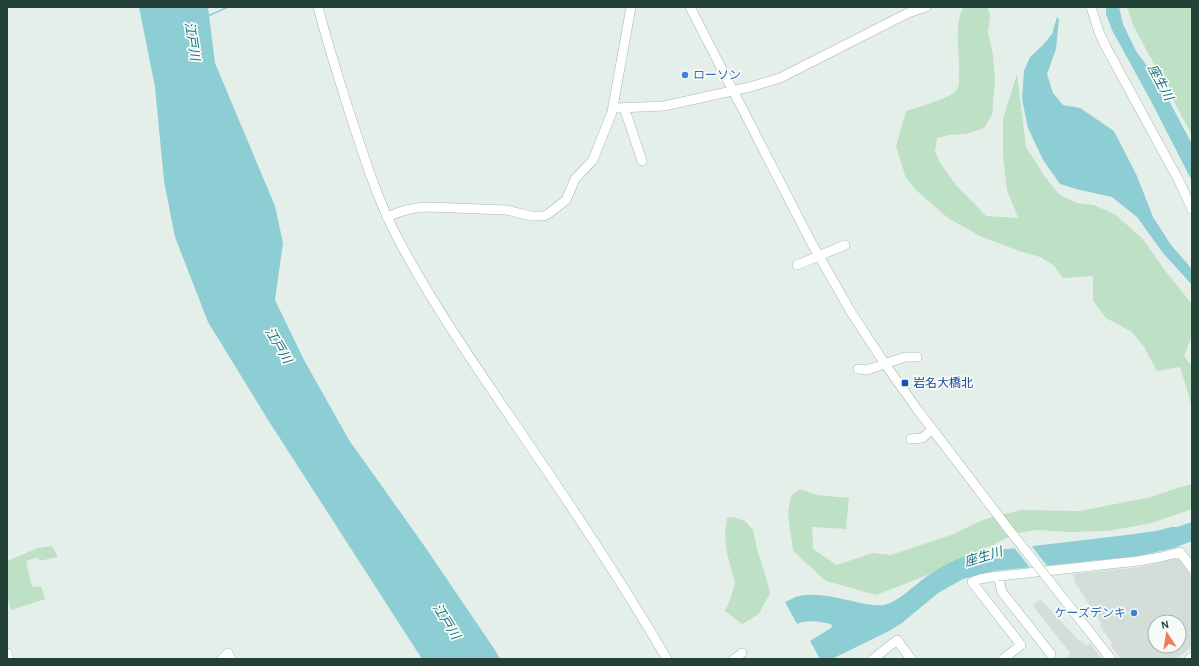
<svg xmlns="http://www.w3.org/2000/svg" width="1199" height="666" font-family="'Alegreya Sans','Noto Sans JP',sans-serif">
	<style>
		.built { fill: #d3ded9; fill-rule: evenodd }
		.green { fill: #bee0c5 }
		.water { fill: #8dcdd4 }
		.pier { fill: #e5efea }
		.lines { fill: none; stroke-linecap: round; stroke-linejoin: round }
		.stream { stroke: #8dcdd4; stroke-width: 1.5 }
		.minor-casing { stroke: #a7b7b1; stroke-width: 10 }
		.minor { stroke: #fff; stroke-width: 9 }
		.minor-bridge-casing { stroke: #a7b7b1; stroke-width: 10; stroke-linecap: butt }
		.minor-bridge { stroke: #fff; stroke-width: 9 }
		.shop-dot { fill: #3f7fe0; stroke: #f6fbf8; stroke-width: 1.5 }
		.transit-dot { fill: #1a4fb4; stroke: #f6fbf8; stroke-width: 1.5 }
		.labels { text-anchor: middle; stroke-width: 3.5; stroke-linejoin: round; paint-order: stroke }
		.shop-label { font-size: 12px; fill: #366cbe; stroke: #f6fbf8; text-anchor: start }
		.transit-label { font-size: 12px; fill: #164399; stroke: #f6fbf8; text-anchor: start }
		.water-label { font-size: 13px; font-style: italic; fill: #1c747f; stroke: #f6fbf8 }
	</style>
	<rect width="100%" height="100%" fill="#e5efea"/>
	<!-- built -->
	<path class="built" d="M 1177,558 L 1179,559 L 1192,577 L 1192,647 L 1176,659 L 1121,659 L 1111,646 L 1112,643 L 1100,626 L 1101,623 L 1074,581 L 1075,579 L 1072,574 L 1140,567 ZM 1155,622 L 1179,622 L 1179,646 L 1155,646 Z
		M 1040,599 L 1079,641 L 1082,641 L 1087,646 L 1090,643 L 1102,659 L 1064,659 L 1071,654 L 1033,606 Z"/>
	<!-- green -->
	<path class="green" d="M 964,7 L 988,7 L 990,16 L 988,32 L 993,55 L 995,80 L 992,115 L 984,128 L 966,134 L 949,135 L 937,138 L 935,151 L 940,163 L 957,186 L 986,216 L 1018,218 L 1007,190 L 1003,156 L 1003,119 L 1017,74 L 1026,147 L 1045,177 L 1060,195 L 1077,203 L 1094,205 L 1116,215 L 1143,239 L 1166,272 L 1192,304 L 1192,335 L 1184,356 L 1191,365 L 1192,368 L 1192,407 L 1180,367 L 1157,371 L 1144,347 L 1132,332 L 1106,318 L 1093,301 L 1093,276 L 1063,278 L 1053,265 L 1040,257 L 1019,251 L 980,236 L 948,218 L 917,191 L 906,178 L 896,147 L 906,111 C 916,108 949,98 955,92 C 960,87 959,80 959,74 C 960,55 953,22 964,7 Z
		M 1127,7 L 1192,7 L 1192,135 L 1133,25 Z
		M 1192,484 L 1192,509 L 1152,523 L 1108,531 L 1067,532 L 1038,530 L 1017,533 L 948,567 L 876,595 L 826,581 L 793,551 L 788,514 L 791,496 L 800,489 L 817,495 L 849,498 L 846,529 L 812,527 L 813,549 L 837,565 L 872,553 L 891,555 L 951,535 L 985,519 L 1021,510 L 1080,511 L 1151,497 L 1177,488 Z
		M 733,517 L 745,521 L 753,530 L 758,553 L 766,577 L 770,593 L 759,614 L 742,624 L 725,611 L 730,600 L 735,583 L 727,553 L 725,534 L 727,518 Z
		M 52,546 L 58,557 L 39,561 L 38,557 L 26,561 L 32,587 L 41,586 L 45,599 L 11,610 L 7,596 L 7,561 L 38,548 Z"/>
	<!-- water -->
	<path class="water" d="M 139,7 L 208,7 L 215,63 L 275,206 L 283,243 L 275,300 L 304,360 L 349,440 L 423,544 L 495,650 L 500,659 L 422,659 L 270,423 L 208,322 L 175,237 L 164,181 L 155,87 Z
		M 1106,7 L 1119,7 L 1123,24 L 1136,51 L 1159,82 L 1192,144 L 1192,181 L 1152,103 L 1112,30 L 1106,14 Z
		M 1057,17 L 1059,19 L 1056,49 L 1047,74 L 1053,93 L 1063,105 L 1080,108 L 1114,131 L 1137,176 L 1153,217 L 1171,245 L 1192,269 L 1192,285 L 1163,253 L 1137,217 L 1112,197 L 1080,190 L 1060,184 L 1043,160 L 1028,128 L 1022,99 L 1024,71 L 1030,57 L 1042,46 L 1052,34 Z
		M 1192,522 L 1192,541 L 1174,548 L 1139,556 L 994,571 L 963,579 L 938,593 L 902,623 L 889,631 L 832,659 L 820,659 L 810,641 L 831,628 L 832,626 L 831,624 C 820,622 808,619 797,624 L 785,602 C 790,600 794,597 799,596 C 815,592 840,598 856,602 C 865,604 875,606 884,605 C 899,602 916,583 929,575 C 943,565 957,559 973,553 L 1127,535 L 1156,531 L 1172,527 L 1177,527 Z"/>
	<!-- pier -->
	<path class="pier" d="M 1030,544 L 1048,567 L 1031,569 L 1013,546 Z"/>
	<g class="lines">
		<!-- stream -->
		<path class="stream" d="M 208,16 L 228,7"/>
		<!-- minor casing -->
		<g class="minor-casing">
			<path id="minor" d="M 318,7 C 327,42 338,76 349,111 C 362,150 374,190 392,227 C 423,289 463,347 502,405 C 559,488 616,572 667,659
				M 690,7 L 811,242 L 851,312 L 885,364 L 917,409 L 1010,531
				M 1091,7 L 1099,32 L 1106,47 L 1161,148 L 1178,179 L 1192,209
				M 613,106 L 619,108 L 664,106 L 750,87 L 780,78 L 908,13 L 926,7
				M 624,107 L 642,161
				M 387,217 C 400,211 414,207 428,207 L 506,210 L 531,216 L 544,216 L 548,214 L 566,200 L 575,179 L 593,160 L 612,112 L 631,7
				M 797,265 L 845,245
				M 858,369 L 867,370 L 905,357 L 917,357
				M 911,439 L 922,438 L 932,430
				M 998,576 L 1002,592 L 1051,654
				M 1048,579 L 1111,659
				M 7,653 L 9,659
				M 222,659 L 228,653 L 231,659
				M 734,659 L 742,653
				M 873,659 L 897,640 L 911,659
				M 1003,659 L 1021,645 L 972,582 L 980,579 L 991,577 L 1138,561 L 1161,557 L 1180,552 L 1192,568
				M 1189,659 L 1192,657"/>
		</g>
		<!-- minor -->
		<use href="#minor" class="minor"/>
		<!-- minor-bridge casing -->
		<g class="minor-bridge-casing">
			<path id="minor-bridge" d="M 1010,531 L 1048,579"/>
		</g>
		<!-- minor-bridge -->
		<use href="#minor-bridge" class="minor-bridge"/>
	</g>
	<!-- markers -->
	<g class="shop-dot">
		<circle cx="685" cy="75" r="4"/>
		<circle cx="1134" cy="613" r="4"/>
	</g>
	<rect class="transit-dot" x="901" y="379" width="8" height="8" rx="2"/>
	<g class="labels">
		<!-- shop labels -->
		<g class="shop-label">
			<text x="693" y="79">ローソン</text>
			<text x="1126" y="617" text-anchor="end">ケーズデンキ</text>
		</g>
		<!-- transit labels -->
		<g class="transit-label">
			<text x="913" y="387">岩名大橋北</text>
		</g>
		<!-- water labels -->
		<g class="water-label">
			<text transform="translate(193 41) rotate(81)" y="5">江戸川</text>
			<text transform="translate(1161 82) rotate(62)" y="5">座生川</text>
			<text transform="translate(279 345) rotate(59)" y="5">江戸川</text>
			<text transform="translate(983 556) rotate(-17)" y="5">座生川</text>
			<text transform="translate(447 621) rotate(58)" y="5">江戸川</text>
		</g>
	</g>
	<!-- border -->
	<rect width="1199" height="666" fill="none" stroke="#244137" stroke-width="16"/>
	<!-- north arrow -->
	<g transform="translate(1167 634) rotate(348)"><circle r="19" fill="#f6fbf8" stroke="#a2b1ab"/>
	<path d="M0-3L7 15L0 10L-7 15Z" fill="#f47a5e"/>
	<text y="-6" font-size="11" font-weight="bold" text-anchor="middle" fill="#244137">N</text>
	</g>
</svg>
